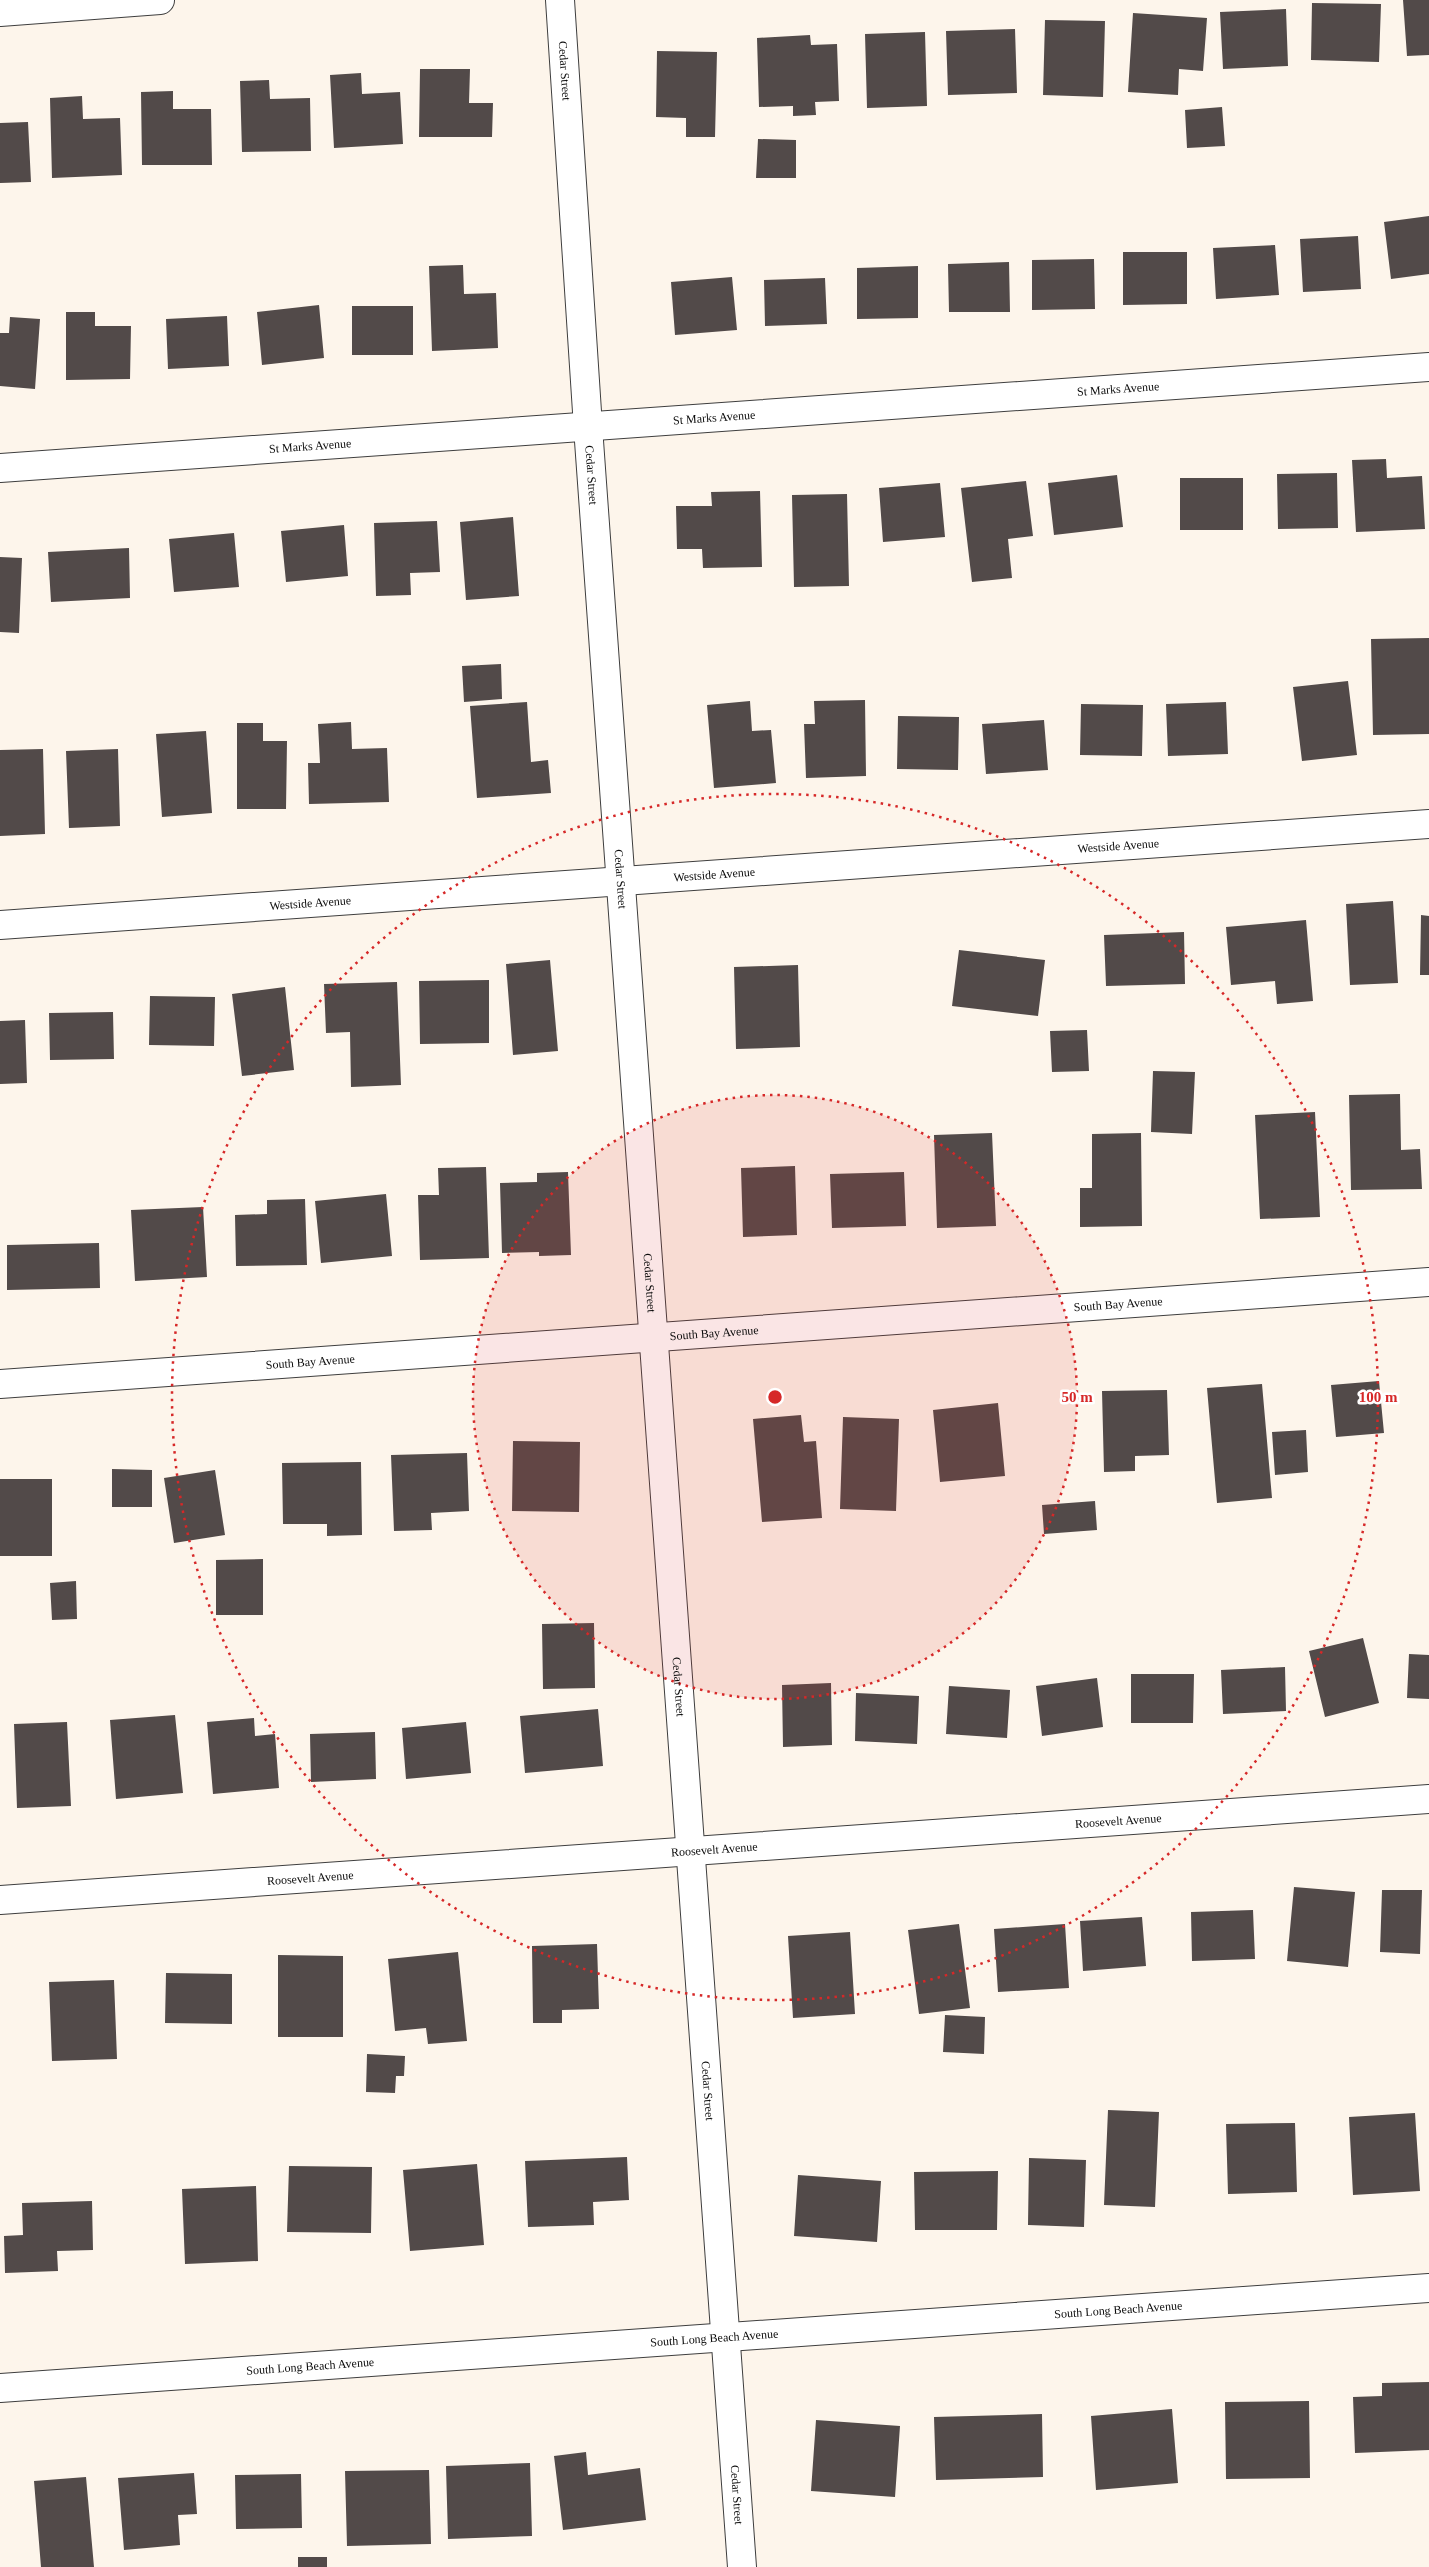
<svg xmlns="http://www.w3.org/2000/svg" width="1429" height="2567" font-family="'Times New Roman',serif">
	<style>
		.building { fill: #524a49 }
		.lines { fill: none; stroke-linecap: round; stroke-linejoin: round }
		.minor-casing { stroke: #3e3e3e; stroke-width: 30 }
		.minor { stroke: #fff; stroke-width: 28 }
		.ring { fill: none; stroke: #d62828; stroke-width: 2.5; stroke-dasharray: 2.5 5 }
		.labels { text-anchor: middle; stroke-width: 5; stroke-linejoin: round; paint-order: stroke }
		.street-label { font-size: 12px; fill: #0b0b0b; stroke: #fff }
		.centre { fill: #d62828; stroke: #fff; stroke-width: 2.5 }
		.ring-label { font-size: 15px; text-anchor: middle; font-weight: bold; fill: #d62828; stroke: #fff; stroke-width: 5; stroke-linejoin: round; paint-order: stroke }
	</style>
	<rect width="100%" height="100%" fill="#fdf5eb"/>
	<!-- building -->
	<path class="building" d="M 1403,0 L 1429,0 L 1429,55 L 1407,56 Z
		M 1312,3 L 1381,4 L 1379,62 L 1311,60 Z
		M 1286,9 L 1288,66 L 1223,69 L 1220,12 Z
		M 1133,13 L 1207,18 L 1203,71 L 1179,69 L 1178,95 L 1128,92 Z
		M 1045,20 L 1105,21 L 1103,97 L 1043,95 Z
		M 1015,29 L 1017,93 L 948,95 L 946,31 Z
		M 925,32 L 927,106 L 867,108 L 865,34 Z
		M 810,35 L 811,45 L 837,44 L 839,101 L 815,102 L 816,115 L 793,116 L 793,106 L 759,107 L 757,38 Z
		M 657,51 L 717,52 L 715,137 L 686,137 L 686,118 L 656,117 Z
		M 420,69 L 470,69 L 469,103 L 493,103 L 492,137 L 419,137 Z
		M 361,73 L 362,94 L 400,92 L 403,144 L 334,148 L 330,75 Z
		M 269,80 L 270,99 L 310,98 L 311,151 L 242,152 L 240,81 Z
		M 173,91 L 173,109 L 211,109 L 212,165 L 142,165 L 141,92 Z
		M 82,96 L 83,119 L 120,118 L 122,175 L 52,178 L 50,98 Z
		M 1222,107 L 1225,146 L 1187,148 L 1185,110 Z
		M 28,122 L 31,182 L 0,183 L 0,123 Z
		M 758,139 L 796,140 L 796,178 L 756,178 Z
		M 1429,216 L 1429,274 L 1391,279 L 1384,222 Z
		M 1358,236 L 1361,289 L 1303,292 L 1300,239 Z
		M 1275,245 L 1279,295 L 1216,299 L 1213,248 Z
		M 1123,252 L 1187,252 L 1187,304 L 1123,305 Z
		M 1094,259 L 1095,309 L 1032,310 L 1032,260 Z
		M 1009,262 L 1010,312 L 949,312 L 948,264 Z
		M 463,265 L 464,294 L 496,293 L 498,348 L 432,351 L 429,266 Z
		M 918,266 L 918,318 L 857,319 L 857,268 Z
		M 732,277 L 737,330 L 675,335 L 671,282 Z
		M 825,278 L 827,324 L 765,326 L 764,280 Z
		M 319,305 L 324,358 L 262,365 L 257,312 Z
		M 352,306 L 413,306 L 413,355 L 352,355 Z
		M 66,312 L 95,312 L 95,326 L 131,326 L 130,379 L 66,380 Z
		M 227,316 L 229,366 L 168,369 L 166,319 Z
		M 10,317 L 40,319 L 35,389 L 0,386 L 0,333 L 9,333 Z
		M 1386,459 L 1387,478 L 1422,476 L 1425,529 L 1356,532 L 1352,460 Z
		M 1337,473 L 1338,528 L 1278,529 L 1277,474 Z
		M 1117,475 L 1123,527 L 1054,535 L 1048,483 Z
		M 1180,478 L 1243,478 L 1243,530 L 1180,530 Z
		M 1026,481 L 1033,536 L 1008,539 L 1012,578 L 972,582 L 961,488 Z
		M 940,483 L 945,537 L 883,542 L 879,488 Z
		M 760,491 L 762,567 L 703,568 L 702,549 L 677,549 L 676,506 L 712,506 L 711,492 Z
		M 847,494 L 849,586 L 794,587 L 792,495 Z
		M 513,517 L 519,596 L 466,600 L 460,522 Z
		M 437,521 L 440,572 L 410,573 L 411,595 L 376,596 L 374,523 Z
		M 344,525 L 348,576 L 286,582 L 281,531 Z
		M 234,533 L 239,587 L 174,592 L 169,539 Z
		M 129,548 L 130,598 L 51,602 L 48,552 Z
		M 0,557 L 22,558 L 19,633 L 0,632 Z
		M 1429,638 L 1429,734 L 1373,735 L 1371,639 Z
		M 501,664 L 502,699 L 464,702 L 462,666 Z
		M 1348,681 L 1357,755 L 1302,761 L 1293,687 Z
		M 865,700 L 866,776 L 806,778 L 804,724 L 815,724 L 814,701 Z
		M 750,701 L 752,731 L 771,730 L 776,783 L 714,788 L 707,705 Z
		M 527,702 L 531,762 L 548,760 L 551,793 L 477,798 L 470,706 Z
		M 1226,702 L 1228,754 L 1168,756 L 1166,704 Z
		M 1081,704 L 1143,705 L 1142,756 L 1080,755 Z
		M 898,716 L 959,717 L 958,770 L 897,769 Z
		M 1044,720 L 1048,770 L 986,774 L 982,724 Z
		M 351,722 L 352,749 L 387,748 L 389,802 L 309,804 L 308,763 L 320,763 L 318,724 Z
		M 237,723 L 263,723 L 263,741 L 287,741 L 286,809 L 237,809 Z
		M 206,731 L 212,813 L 162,817 L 156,734 Z
		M 43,749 L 45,834 L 0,836 L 0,750 Z
		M 118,749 L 120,826 L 69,828 L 66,751 Z
		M 1393,901 L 1398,983 L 1350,985 L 1346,904 Z
		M 1421,915 L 1429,916 L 1429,975 L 1420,975 Z
		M 1306,920 L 1313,1001 L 1277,1004 L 1275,981 L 1231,985 L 1226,927 Z
		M 1184,932 L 1185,984 L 1106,986 L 1104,935 Z
		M 959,950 L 1045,960 L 1038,1016 L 952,1006 Z
		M 550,960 L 558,1051 L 513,1055 L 506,964 Z
		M 798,965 L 800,1047 L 736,1049 L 734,967 Z
		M 489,980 L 489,1043 L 420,1044 L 419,981 Z
		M 397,982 L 401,1085 L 351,1087 L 350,1032 L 326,1033 L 324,984 Z
		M 285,987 L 294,1070 L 242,1076 L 232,994 Z
		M 150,996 L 215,997 L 214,1046 L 149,1045 Z
		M 113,1012 L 114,1059 L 50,1060 L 49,1013 Z
		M 25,1020 L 27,1083 L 0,1084 L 0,1021 Z
		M 1087,1030 L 1089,1071 L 1052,1072 L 1050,1031 Z
		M 1153,1071 L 1195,1072 L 1192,1134 L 1151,1132 Z
		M 1400,1094 L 1401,1150 L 1420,1149 L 1422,1189 L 1351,1190 L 1349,1095 Z
		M 1315,1112 L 1320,1217 L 1260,1219 L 1255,1115 Z
		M 992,1133 L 996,1226 L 937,1228 L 934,1135 Z
		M 1141,1133 L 1142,1226 L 1080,1227 L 1080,1188 L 1092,1188 L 1092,1134 Z
		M 795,1166 L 797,1235 L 743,1237 L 741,1168 Z
		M 486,1167 L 489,1258 L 420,1260 L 418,1195 L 439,1195 L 438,1168 Z
		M 568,1172 L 571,1255 L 539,1256 L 539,1252 L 502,1253 L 500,1183 L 537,1182 L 537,1173 Z
		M 904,1172 L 906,1226 L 832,1228 L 830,1174 Z
		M 386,1194 L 392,1256 L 321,1263 L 315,1201 Z
		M 305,1199 L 307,1265 L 236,1266 L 235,1215 L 267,1214 L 267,1200 Z
		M 203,1207 L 207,1277 L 135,1281 L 131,1210 Z
		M 99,1243 L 100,1288 L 7,1290 L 7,1245 Z
		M 1379,1381 L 1384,1433 L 1336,1437 L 1331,1385 Z
		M 1262,1384 L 1272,1498 L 1217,1503 L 1207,1388 Z
		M 1167,1390 L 1169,1455 L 1135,1456 L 1135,1471 L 1104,1472 L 1102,1391 Z
		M 998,1403 L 1005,1476 L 940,1482 L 933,1410 Z
		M 801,1415 L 804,1442 L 816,1441 L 822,1518 L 762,1522 L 753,1419 Z
		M 843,1417 L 899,1419 L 896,1511 L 840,1509 Z
		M 1306,1430 L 1308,1472 L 1275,1475 L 1272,1432 Z
		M 513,1441 L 580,1442 L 579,1512 L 512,1511 Z
		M 467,1453 L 469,1511 L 431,1513 L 432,1530 L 394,1531 L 391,1455 Z
		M 361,1462 L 362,1535 L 327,1536 L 327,1524 L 283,1524 L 282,1463 Z
		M 112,1469 L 152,1470 L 152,1507 L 112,1507 Z
		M 215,1470 L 225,1535 L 174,1543 L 164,1478 Z
		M 0,1479 L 52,1479 L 52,1556 L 0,1556 Z
		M 1095,1501 L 1097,1530 L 1044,1534 L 1042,1505 Z
		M 263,1559 L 263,1615 L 216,1615 L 216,1560 Z
		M 76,1581 L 77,1619 L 52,1620 L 50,1583 Z
		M 594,1623 L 595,1688 L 543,1689 L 542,1624 Z
		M 1363,1638 L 1379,1703 L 1325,1717 L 1309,1651 Z
		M 1409,1654 L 1429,1655 L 1429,1699 L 1407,1698 Z
		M 1285,1667 L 1286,1711 L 1223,1714 L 1221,1670 Z
		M 1131,1674 L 1194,1674 L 1193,1723 L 1131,1723 Z
		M 1097,1678 L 1103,1727 L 1042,1736 L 1036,1686 Z
		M 831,1683 L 832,1745 L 783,1747 L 782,1685 Z
		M 949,1686 L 1010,1690 L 1007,1738 L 946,1734 Z
		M 856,1693 L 919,1696 L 917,1744 L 855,1741 Z
		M 598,1709 L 603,1766 L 525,1773 L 520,1716 Z
		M 175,1715 L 183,1793 L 116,1799 L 110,1720 Z
		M 254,1718 L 255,1736 L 275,1734 L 279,1788 L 213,1794 L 207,1722 Z
		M 67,1722 L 71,1806 L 17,1808 L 14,1724 Z
		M 466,1722 L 471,1773 L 406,1779 L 402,1728 Z
		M 375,1732 L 376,1779 L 311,1782 L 310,1734 Z
		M 1294,1887 L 1355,1892 L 1348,1967 L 1287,1961 Z
		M 1382,1890 L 1422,1890 L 1420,1954 L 1380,1952 Z
		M 1253,1910 L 1255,1959 L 1192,1961 L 1191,1912 Z
		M 1142,1917 L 1146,1966 L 1083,1971 L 1080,1921 Z
		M 959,1924 L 970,2008 L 919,2014 L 908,1930 Z
		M 1065,1924 L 1069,1988 L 998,1992 L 994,1929 Z
		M 850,1932 L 855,2014 L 793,2018 L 788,1936 Z
		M 597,1944 L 599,2009 L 562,2010 L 562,2023 L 533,2023 L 532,1946 Z
		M 458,1952 L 467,2041 L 428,2044 L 426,2028 L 395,2031 L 388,1959 Z
		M 278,1955 L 343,1956 L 343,2037 L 278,2037 Z
		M 166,1973 L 232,1974 L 232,2024 L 165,2023 Z
		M 114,1980 L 117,2059 L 52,2061 L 49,1982 Z
		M 945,2015 L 985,2017 L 984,2054 L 943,2052 Z
		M 367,2054 L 405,2056 L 404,2076 L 396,2076 L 395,2093 L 366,2092 Z
		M 1108,2110 L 1159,2112 L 1155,2207 L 1104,2205 Z
		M 1415,2113 L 1420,2191 L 1353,2195 L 1349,2117 Z
		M 1295,2123 L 1297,2192 L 1228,2194 L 1226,2124 Z
		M 627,2157 L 629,2200 L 593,2202 L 594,2225 L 528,2227 L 525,2161 Z
		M 1029,2158 L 1086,2160 L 1084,2227 L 1028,2225 Z
		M 477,2164 L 484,2245 L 410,2251 L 403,2170 Z
		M 289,2166 L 372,2167 L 371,2233 L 287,2232 Z
		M 998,2171 L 997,2230 L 915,2230 L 914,2172 Z
		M 798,2175 L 881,2181 L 877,2242 L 794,2236 Z
		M 256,2186 L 258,2261 L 185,2264 L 182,2189 Z
		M 92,2201 L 93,2250 L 57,2251 L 58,2271 L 5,2273 L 4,2236 L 23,2235 L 22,2203 Z
		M 1429,2382 L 1429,2450 L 1355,2453 L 1353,2397 L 1382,2396 L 1382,2383 Z
		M 1309,2401 L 1310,2478 L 1226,2479 L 1225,2402 Z
		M 1172,2409 L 1178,2483 L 1096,2490 L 1091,2416 Z
		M 1042,2414 L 1043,2477 L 936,2480 L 934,2417 Z
		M 816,2420 L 900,2426 L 895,2497 L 811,2491 Z
		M 586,2452 L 588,2475 L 640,2468 L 646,2520 L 563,2530 L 554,2456 Z
		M 530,2463 L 532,2536 L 448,2539 L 446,2466 Z
		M 429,2470 L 431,2544 L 347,2546 L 345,2471 Z
		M 194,2473 L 197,2514 L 178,2515 L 180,2545 L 124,2550 L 118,2478 Z
		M 301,2474 L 302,2528 L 236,2529 L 235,2475 Z
		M 86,2477 L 94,2567 L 41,2567 L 34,2481 Z
		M 298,2557 L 327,2557 L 327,2567 L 298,2567 Z"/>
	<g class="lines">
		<!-- minor casing -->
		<g class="minor-casing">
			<g id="minor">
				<path id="s1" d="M 560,0 L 588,427 L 742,2567"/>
				<path d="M 0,12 L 160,0"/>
				<path id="s2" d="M 0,468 L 1429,367"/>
				<path id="s3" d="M 0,925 L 1429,824"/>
				<path id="s4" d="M 0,1384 L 1429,1282"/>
				<path id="s5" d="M 0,1900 L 1429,1799"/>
				<path id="s6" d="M 0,2388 L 1429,2288"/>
			</g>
		</g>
		<!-- minor -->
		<use href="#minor" class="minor"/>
	</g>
	<!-- distance rings -->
	<circle cx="775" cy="1397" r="302" fill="#d62828" fill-opacity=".12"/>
	<g class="ring">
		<circle cx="775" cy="1397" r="302"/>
		<circle cx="775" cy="1397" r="603"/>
	</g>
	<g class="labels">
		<!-- street labels -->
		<g class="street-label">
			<text dy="4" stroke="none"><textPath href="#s1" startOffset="71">Cedar Street</textPath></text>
			<text dy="4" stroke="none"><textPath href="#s2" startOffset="1121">St Marks Avenue</textPath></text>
			<text dy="4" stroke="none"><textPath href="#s2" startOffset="716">St Marks Avenue</textPath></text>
			<text dy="4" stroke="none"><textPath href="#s2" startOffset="311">St Marks Avenue</textPath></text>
			<text dy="4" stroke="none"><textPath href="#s1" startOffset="476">Cedar Street</textPath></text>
			<text dy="4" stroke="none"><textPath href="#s3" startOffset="1121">Westside Avenue</textPath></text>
			<text dy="4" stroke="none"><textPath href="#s3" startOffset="716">Westside Avenue</textPath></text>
			<text dy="4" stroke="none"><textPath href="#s1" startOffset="881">Cedar Street</textPath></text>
			<text dy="4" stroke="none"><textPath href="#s3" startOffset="311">Westside Avenue</textPath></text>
			<text dy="4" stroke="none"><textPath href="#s1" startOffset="1286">Cedar Street</textPath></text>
			<text dy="4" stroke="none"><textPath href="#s4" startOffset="1121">South Bay Avenue</textPath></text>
			<text dy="4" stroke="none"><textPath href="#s4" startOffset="716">South Bay Avenue</textPath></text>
			<text dy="4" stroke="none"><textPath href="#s4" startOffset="311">South Bay Avenue</textPath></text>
			<text dy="4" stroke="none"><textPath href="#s1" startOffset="1691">Cedar Street</textPath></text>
			<text dy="4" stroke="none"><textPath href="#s5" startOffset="1121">Roosevelt Avenue</textPath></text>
			<text dy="4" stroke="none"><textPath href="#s5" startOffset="716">Roosevelt Avenue</textPath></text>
			<text dy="4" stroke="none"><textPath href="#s5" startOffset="311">Roosevelt Avenue</textPath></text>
			<text dy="4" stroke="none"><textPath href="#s1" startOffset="2096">Cedar Street</textPath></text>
			<text dy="4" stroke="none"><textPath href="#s6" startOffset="1121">South Long Beach Avenue</textPath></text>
			<text dy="4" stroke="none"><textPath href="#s6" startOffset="716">South Long Beach Avenue</textPath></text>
			<text dy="4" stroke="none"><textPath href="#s6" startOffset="311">South Long Beach Avenue</textPath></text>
			<text dy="4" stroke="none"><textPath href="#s1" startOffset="2501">Cedar Street</textPath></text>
		</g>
	</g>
	<circle cx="775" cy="1397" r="8" class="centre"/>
	<g class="ring-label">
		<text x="1077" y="1402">50 m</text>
		<text x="1378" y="1402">100 m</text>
	</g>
</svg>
